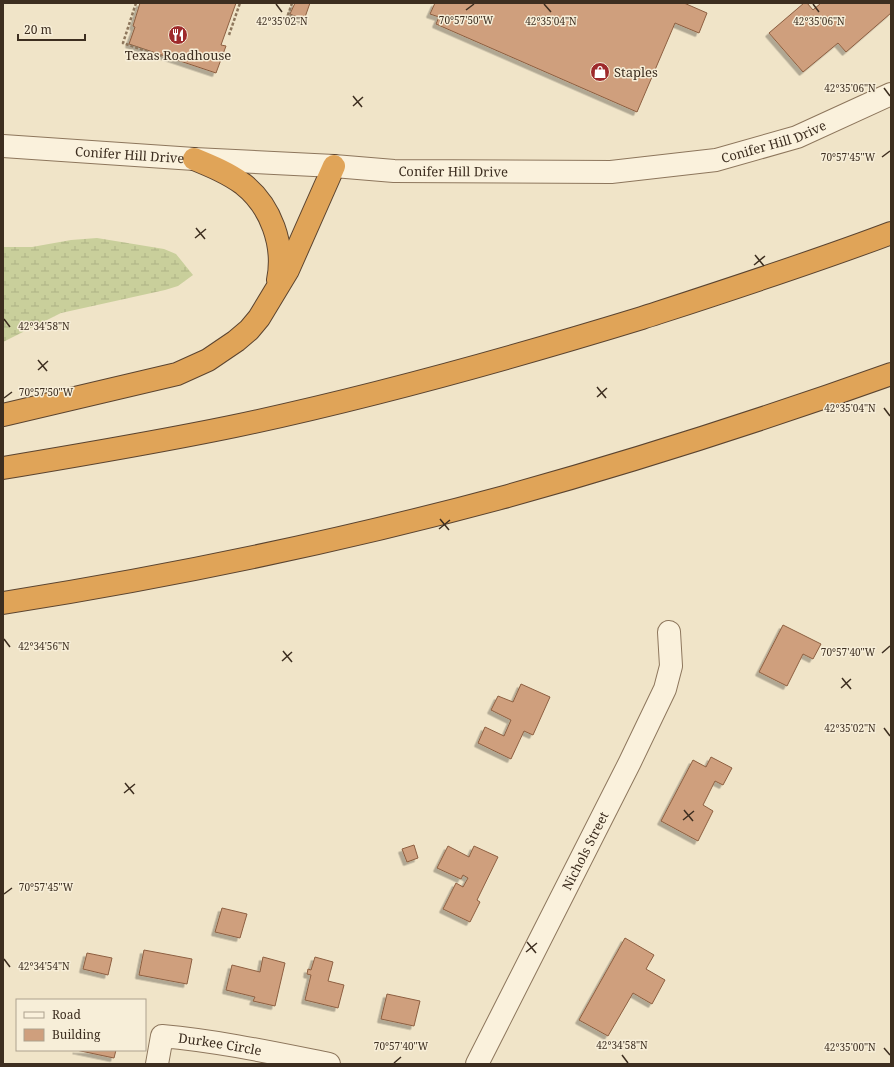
<svg xmlns="http://www.w3.org/2000/svg" width="894" height="1067" font-family="'Noto Serif',serif">
	<style>
		.wetland { fill: url(#wetland-marsh) }
		.building { fill: #cf9f7d; stroke: #8d5f41; filter: url(#shadow) }
		.lines { fill: none; stroke-linecap: round; stroke-linejoin: round }
		.minor-casing { stroke: #8d765c; stroke-width: 24 }
		.tertiary-casing { stroke: #8d765c; stroke-width: 24 }
		.motorway-casing { stroke: #5b4430; stroke-width: 24 }
		.path { stroke: #8d765c; stroke-width: 2.5; stroke-dasharray: 3 2; stroke-linecap: butt }
		.minor { stroke: #faf1dc; stroke-width: 22 }
		.tertiary { stroke: #faf1dc; stroke-width: 22 }
		.motorway { stroke: #e0a458; stroke-width: 22 }
		.ticks { fill: none; stroke: #3d2e20; stroke-width: 1.5 }
		.labels { text-anchor: middle; stroke-width: 3; stroke-linejoin: round; paint-order: stroke }
		.poi-label { font-size: 13px; fill: #3d2e20; stroke: #f7eed8 }
		.street-label { font-size: 13px; fill: #3d2e20; stroke: #f7eed8 }
		.ticks-label { font-size: 10px; text-anchor: middle; fill: #3d2e20; stroke: #f7eed8; stroke-width: 3; stroke-linejoin: round; paint-order: stroke }
	</style>
	<defs>
		<pattern id="wetland-marsh" width="20" height="14" patternUnits="userSpaceOnUse"><rect width="20" height="14" fill="#c9cf9b"/><path d="M1 5h8M5 5V1M11 12h8M15 12V8" fill="none" stroke="#aeb285"/></pattern>
		<filter id="shadow"><feDropShadow dx="-3.5" dy="3.5" stdDeviation="0" flood-color="#0004"/></filter>
	</defs>
	<rect width="100%" height="100%" fill="#f0e4c8"/>
	<!-- wetland -->
	<path class="wetland" d="M 97,238 L 164,249 L 176,254 L 193,275 L 178,286 L 165,290 L 61,313 L 3,342 L 3,247 L 32,247 L 71,240 Z"/>
	<!-- building -->
	<path class="building" d="M 140,3 L 236,3 L 221,45 L 226,46 L 216,73 L 129,44 L 135,27 L 133,26 Z
		M 295,3 L 310,3 L 304,20 L 290,14 Z
		M 435,3 L 684,3 L 707,13 L 699,33 L 675,23 L 637,112 L 436,24 L 439,17 L 430,14 Z
		M 804,3 L 807,3 L 813,10 L 821,3 L 891,3 L 891,13 L 846,52 L 838,43 L 803,72 L 769,33 Z
		M 783,625 L 821,644 L 813,659 L 803,654 L 787,686 L 759,672 Z
		M 521,684 L 550,697 L 533,735 L 524,731 L 511,759 L 478,743 L 485,727 L 504,736 L 511,720 L 491,710 L 498,696 L 513,702 Z
		M 711,757 L 732,768 L 723,785 L 715,781 L 703,805 L 713,811 L 698,841 L 661,821 L 693,760 L 706,767 Z
		M 414,845 L 418,858 L 407,862 L 402,849 Z
		M 448,846 L 469,857 L 474,846 L 498,857 L 477,900 L 480,902 L 470,922 L 443,909 L 456,883 L 463,887 L 468,878 L 463,875 L 461,879 L 437,868 Z
		M 222,908 L 247,914 L 240,938 L 215,932 Z
		M 625,938 L 654,955 L 646,969 L 665,980 L 652,1004 L 633,993 L 608,1036 L 579,1020 Z
		M 144,950 L 192,959 L 187,984 L 139,975 Z
		M 87,953 L 112,958 L 108,975 L 83,969 Z
		M 263,957 L 285,963 L 275,1006 L 253,1001 L 255,997 L 226,990 L 232,965 L 260,972 Z
		M 315,957 L 333,962 L 328,981 L 344,985 L 338,1008 L 305,1000 L 311,975 L 307,974 L 308,969 L 311,970 Z
		M 387,994 L 420,1001 L 414,1026 L 381,1019 Z
		M 76,1050 L 116,1050 L 114,1058 Z"/>
	<g class="lines">
		<!-- minor casing -->
		<g class="minor-casing">
			<g id="minor">
				<path id="s1" d="M 157,1064 L 162,1036 C 218,1041 274,1053 329,1064"/>
				<path id="s2" d="M 477,1064 L 630,762 L 665,689 L 671,666 L 669,632"/>
			</g>
		</g>
		<!-- tertiary casing -->
		<g class="tertiary-casing">
			<g id="tertiary">
				<path id="s3" d="M 3,146 L 194,159 L 334,166 L 394,171 L 611,172 L 716,160 L 797,137 L 891,94"/>
			</g>
		</g>
		<!-- motorway casing -->
		<g class="motorway-casing">
			<path id="motorway" d="M 194,159 C 211,166 228,173 243,184 C 271,206 285,245 278,280
				M 3,415 L 177,374 L 208,360 L 236,341 L 249,330 L 259,318 L 288,270 L 334,166
				M 3,468 C 81,455 158,442 235,426 C 372,397 508,359 642,318 C 725,291 809,264 891,233
				M 3,603 C 173,576 342,541 508,496 C 637,460 765,419 891,374"/>
		</g>
		<!-- path -->
		<path class="path" d="M 136,3 L 123,43 L 172,60
			M 292,3 L 288,15 L 297,18
			M 229,35 L 240,3"/>
		<!-- minor -->
		<use href="#minor" class="minor"/>
		<!-- tertiary -->
		<use href="#tertiary" class="tertiary"/>
		<!-- motorway -->
		<use href="#motorway" class="motorway"/>
	</g>
	<!-- ticks -->
	<path class="ticks" d="M 276,4 L 282,12M 544,4 L 551,12M 813,4 L 819,12M 466,10 L 474,4M 884,88 L 890,96M 353,96 L 362,107M 353,106 L 363,97M 882,157 L 890,151M 196,228 L 205,239M 195,238 L 206,229M 755,255 L 764,266M 754,265 L 765,256M 4,319 L 10,327M 38,360 L 47,371M 38,370 L 48,361M 597,387 L 606,398M 597,397 L 607,388M 4,398 L 12,392M 884,408 L 890,416M 440,519 L 449,530M 439,529 L 450,520M 4,639 L 10,647M 283,651 L 292,662M 882,653 L 890,646M 282,661 L 292,652M 842,678 L 851,689M 841,688 L 851,679M 884,728 L 890,736M 125,783 L 134,794M 124,793 L 135,784M 684,810 L 693,821M 683,820 L 694,811M 4,894 L 12,888M 527,942 L 536,953M 526,952 L 537,943M 4,959 L 10,967M 884,1048 L 890,1055M 622,1055 L 628,1063M 394,1063 L 401,1057"/>
	<!-- icons -->
	<defs>
		<g id="restaurant-disc" transform="scale(1)"><circle r="9.5" fill="#9e2a2b" stroke="#f7eed8"/><path d="M-5-6h1v4h1v-4h1v4h1v-4h1v5L-1.5 .5V6h-2V.5L-5-1ZM5-6V6H3V1.5H1.5Q1.5-4 5-6Z" fill="#fff"/></g>
		<g id="shop-disc" transform="scale(1)"><circle r="9.5" fill="#9e2a2b" stroke="#f7eed8"/><path d="M-5-2.5h2.3a2.7 3.5 0 0 1 5.4 0H5L5.5 6h-11ZM-1.5-2.5h3a1.5 2.3 0 0 0-3 0Z" fill="#fff"/></g>
	</defs>
	<g fill-rule="evenodd">
		<use href="#restaurant-disc" x="178" y="35"/>
		<use href="#shop-disc" x="600" y="72"/>
	</g>
	<g class="labels">
		<!-- poi labels -->
		<g class="poi-label">
			<text x="178" y="60">Texas Roadhouse</text>
			<text x="614" y="77" text-anchor="start">Staples</text>
		</g>
		<!-- street labels -->
		<g class="street-label">
			<text dy="5" stroke="none"><textPath href="#s3" startOffset="775">Conifer Hill Drive</textPath></text>
			<text dy="5" stroke="none"><textPath href="#s3" startOffset="127">Conifer Hill Drive</textPath></text>
			<text dy="5" stroke="none"><textPath href="#s3" startOffset="451">Conifer Hill Drive</textPath></text>
			<text dy="5" stroke="none"><textPath href="#s2" startOffset="239">Nichols Street</textPath></text>
			<text dy="5" stroke="none"><textPath href="#s1" startOffset="87">Durkee Circle</textPath></text>
		</g>
	</g>
	<g class="ticks-label">
		<text x="466" y="24">70°57'50"W</text>
		<text x="282" y="25">42°35'02"N</text>
		<text x="551" y="25">42°35'04"N</text>
		<text x="819" y="25">42°35'06"N</text>
		<text x="850" y="92">42°35'06"N</text>
		<text x="848" y="161">70°57'45"W</text>
		<text x="44" y="330">42°34'58"N</text>
		<text x="46" y="396">70°57'50"W</text>
		<text x="850" y="412">42°35'04"N</text>
		<text x="44" y="650">42°34'56"N</text>
		<text x="848" y="656">70°57'40"W</text>
		<text x="850" y="732">42°35'02"N</text>
		<text x="46" y="891">70°57'45"W</text>
		<text x="44" y="970">42°34'54"N</text>
		<text x="622" y="1049">42°34'58"N</text>
		<text x="401" y="1050">70°57'40"W</text>
		<text x="850" y="1051">42°35'00"N</text>
	</g>
	<!-- border -->
	<rect width="894" height="1067" fill="none" stroke="#3d2e20" stroke-width="8"/>
	<!-- legend -->
	<rect x="16" y="999" width="130" height="52" fill="#f7eed8" stroke="#ada18e"/>
	<rect x="24" y="1012" width="20" height="6" fill="#faf1dc" stroke="#ada18e"/>
	<text x="52" y="1019" font-size="12" fill="#3d2e20">Road</text>
	<rect x="24" y="1029" width="20" height="12" fill="#cf9f7d" stroke="#ada18e"/>
	<text x="52" y="1039" font-size="12" fill="#3d2e20">Building</text>
	<!-- scale -->
	<path d="M18 34v6h67v-6" fill="none" stroke="#3d2e20" stroke-width="2"/>
	<text x="24" y="34" font-size="12" fill="#3d2e20" stroke="#f7eed8" stroke-width="3" paint-order="stroke">20 m</text>
</svg>
